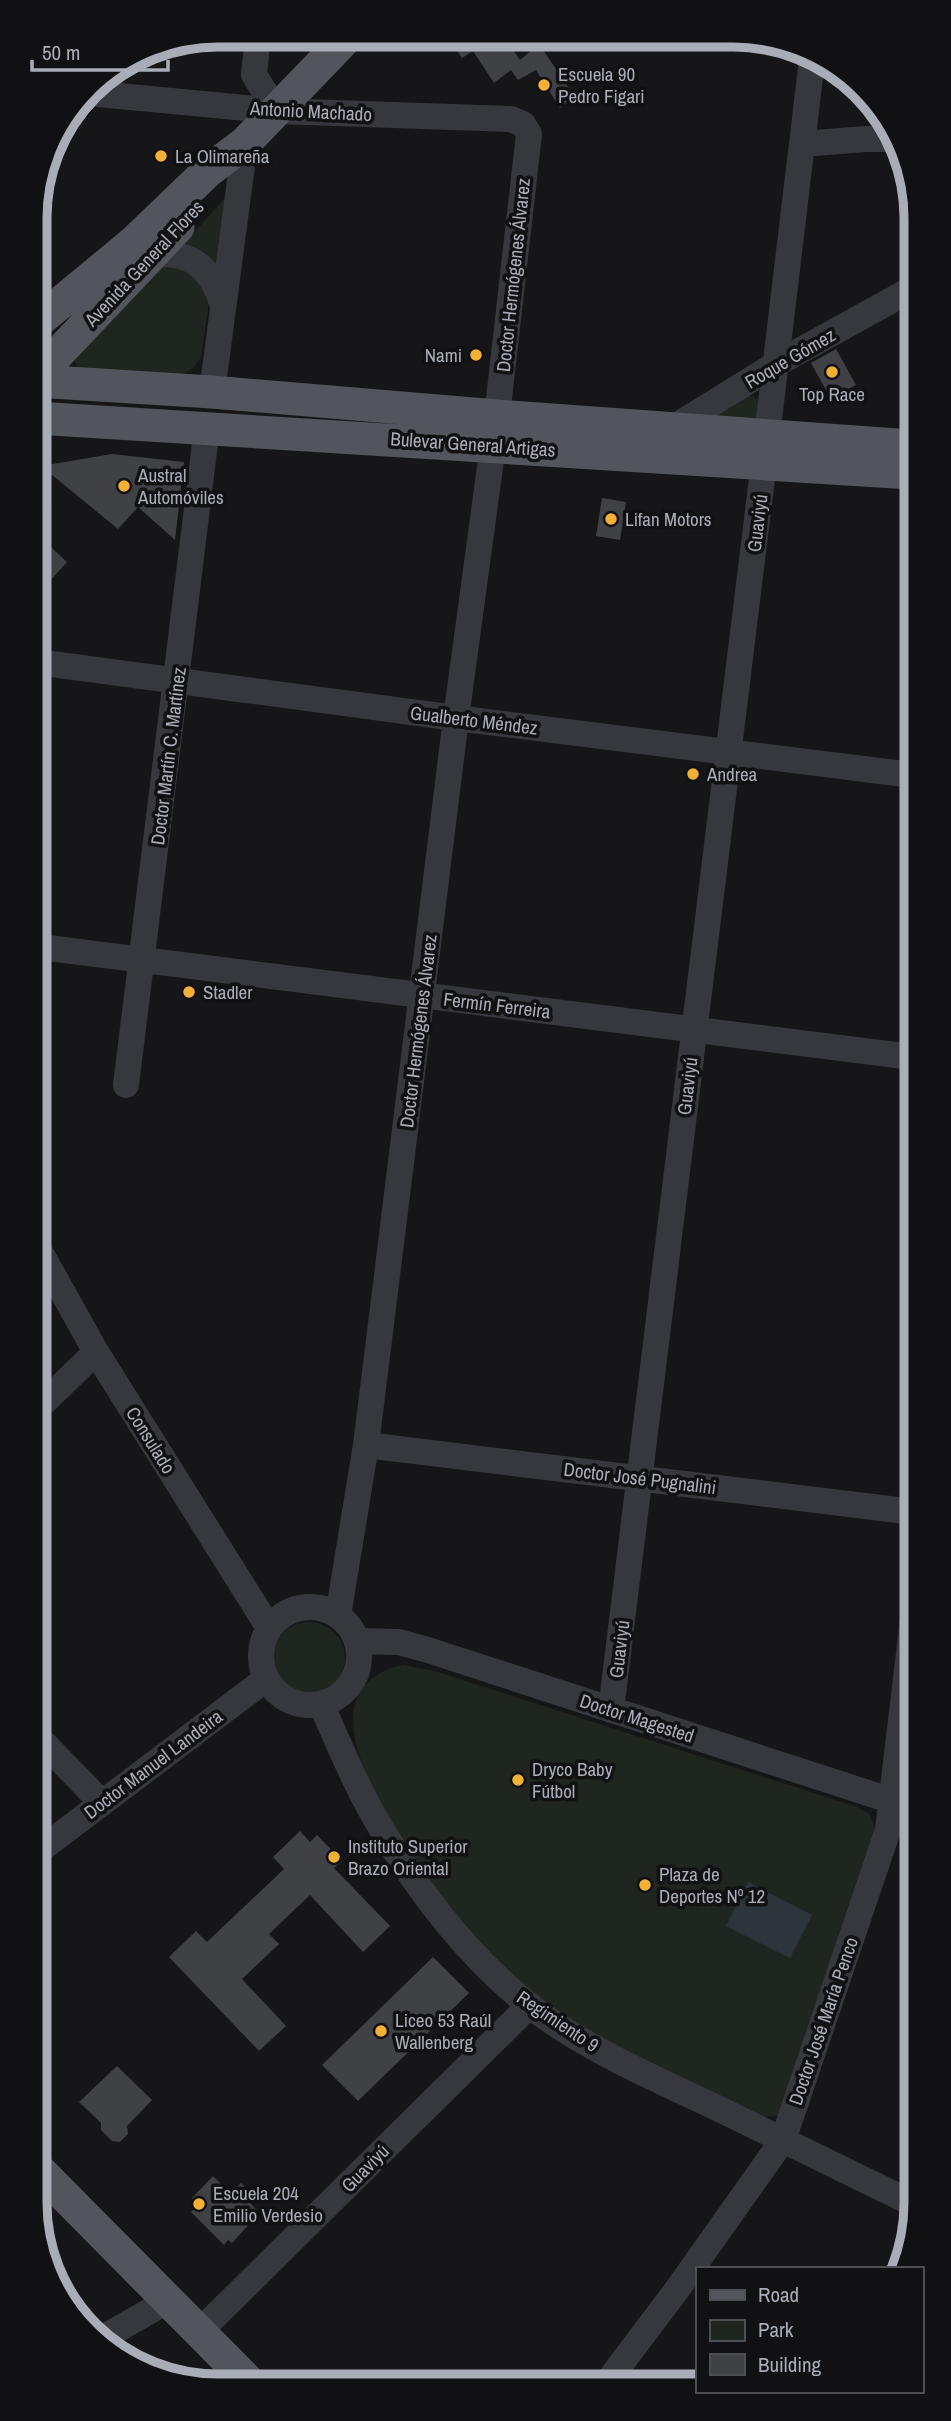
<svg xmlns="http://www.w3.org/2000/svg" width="951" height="2421" font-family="'Archivo Narrow',sans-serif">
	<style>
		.green { fill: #1e261f }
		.water { fill: #2c353c }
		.building { fill: #404145 }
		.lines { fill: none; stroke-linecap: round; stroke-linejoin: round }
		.minor { stroke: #37383d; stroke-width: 26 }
		.major { stroke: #53555c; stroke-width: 33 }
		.poi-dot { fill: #f2b134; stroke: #111113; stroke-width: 2.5 }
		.labels { text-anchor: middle; stroke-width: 7; stroke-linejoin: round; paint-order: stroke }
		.poi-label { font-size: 19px; fill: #a8adb8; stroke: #111113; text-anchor: start }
		.street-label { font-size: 19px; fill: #a8adb8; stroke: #111113 }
		.rim { fill: none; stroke: #a8adb8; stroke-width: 9 }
	</style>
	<rect width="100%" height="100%" fill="#161618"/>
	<!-- green -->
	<path class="green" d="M 224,199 L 228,199 L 222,270 L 184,244 Z
		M 164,265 L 187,265 L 210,297 L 201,357 L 193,368 L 181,375 L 77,368 L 74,359 Z
		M 744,396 L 752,396 L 760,401 L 756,421 L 711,415 Z
		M273 1658a36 36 0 1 1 72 0a36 36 0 1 1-72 0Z
		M 403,1665 L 435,1671 L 857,1807 L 869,1814 L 876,1830 L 778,2116 L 762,2117 C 712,2094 663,2071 614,2044 C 600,2037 585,2030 572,2021 C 498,1972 435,1900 392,1822 C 374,1790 353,1756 353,1718 C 353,1690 376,1669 403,1665 Z"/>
	<!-- water -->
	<path class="water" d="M 748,1882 L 812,1915 L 790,1958 L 726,1926 Z"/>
	<!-- building -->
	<path class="building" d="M 447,36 L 504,37 L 520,60 L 539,44 L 574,96 L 560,108 L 536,70 L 518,80 L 511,70 L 494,83 L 473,51 L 462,58 Z
		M 836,349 L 856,385 L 831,399 L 811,363 Z
		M 112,454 L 184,462 L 175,540 L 138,507 L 118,529 L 41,466 Z
		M 602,498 L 626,502 L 620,540 L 596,536 Z
		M 36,533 L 67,562 L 49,582 L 36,571 Z
		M 300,1831 L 310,1842 L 317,1835 L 342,1861 L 334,1868 L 390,1926 L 363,1952 L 310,1895 L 269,1934 L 279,1944 L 242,1979 L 286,2026 L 259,2051 L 169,1957 L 196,1931 L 207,1942 L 284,1869 L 273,1857 Z
		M 433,1957 L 469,1993 L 358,2101 L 322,2065 Z
		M 117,2066 L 152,2100 L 127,2126 L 128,2134 L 120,2142 L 112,2141 L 101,2130 L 101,2123 L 79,2102 Z
		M 213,2176 L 231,2194 L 241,2183 L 253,2194 L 247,2200 L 257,2210 L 250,2217 L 253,2220 L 232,2243 L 228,2240 L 224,2245 L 191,2212 L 198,2205 L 192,2198 Z"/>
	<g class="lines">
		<!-- minor -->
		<path class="minor" d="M 258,35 L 254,75 L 277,111
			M 88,93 L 277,111 L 511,119 L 523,124 L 529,134 L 497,416
			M 802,144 L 865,139 L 890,139
			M 153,255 C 193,250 212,270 223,306
			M 212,392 L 245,143
			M 671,429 L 776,364 L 910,290
			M 767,436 L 812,60
			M 37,662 L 456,718 L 912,775
			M 40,947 L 912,1057
			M 126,1085 L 207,427
			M 38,1248 L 96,1352 L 269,1628
			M 39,1407 L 96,1352
			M 366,1445 L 914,1512
			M261 1656a49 49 0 1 1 98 0a49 49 0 1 1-98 0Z
			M 338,1616 L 366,1445 L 456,718 L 493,445
			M 357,1641 L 399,1642 L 428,1650 L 914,1808
			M 321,1704 C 340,1746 357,1789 381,1828 C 420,1894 470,1958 530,2006 C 585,2048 649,2076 711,2105 C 779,2138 847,2171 916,2205
			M 611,1710 L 764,462
			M 40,1739 L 101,1802
			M 40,1850 L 266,1679
			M 200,2331 L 530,2005
			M 101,2339 L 169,2300
			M 608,2381 L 676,2291 L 783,2140 L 888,1830 L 914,1611"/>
		<!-- major -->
		<path class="major" d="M 36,323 L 134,242 L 208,171 L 245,143 L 348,36
			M 36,377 L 178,227
			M 36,381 L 212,392 L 497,416 L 911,446
			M 36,418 L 911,473
			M 41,2172 L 249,2382"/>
	</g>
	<!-- markers -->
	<g class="poi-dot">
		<circle cx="544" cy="85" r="7"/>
		<circle cx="161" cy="156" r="7"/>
		<circle cx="476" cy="355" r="7"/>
		<circle cx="832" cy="372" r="7"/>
		<circle cx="124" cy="486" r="7"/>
		<circle cx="611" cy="519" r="7"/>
		<circle cx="693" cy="774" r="7"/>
		<circle cx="189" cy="992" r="7"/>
		<circle cx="518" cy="1780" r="7"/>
		<circle cx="334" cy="1857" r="7"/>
		<circle cx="645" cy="1885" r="7"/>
		<circle cx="381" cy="2031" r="7"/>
		<circle cx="199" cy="2204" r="7"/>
	</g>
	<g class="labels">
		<!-- poi labels -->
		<g class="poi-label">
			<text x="558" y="81">Escuela 90<tspan x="558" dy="22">Pedro Figari</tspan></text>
			<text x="175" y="163">La Olimareña</text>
			<text x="462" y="362" text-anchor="end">Nami</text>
			<text x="832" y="401" text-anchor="middle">Top Race</text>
			<text x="138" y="482">Austral<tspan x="138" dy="22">Automóviles</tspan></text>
			<text x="625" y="526">Lifan Motors</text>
			<text x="707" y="781">Andrea</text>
			<text x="203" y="999">Stadler</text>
			<text x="532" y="1776">Dryco Baby<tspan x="532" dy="22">Fútbol</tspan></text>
			<text x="348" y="1853">Instituto Superior<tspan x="348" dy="22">Brazo Oriental</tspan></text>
			<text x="659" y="1881">Plaza de<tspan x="659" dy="22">Deportes Nº 12</tspan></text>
			<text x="395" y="2027">Liceo 53 Raúl<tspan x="395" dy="22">Wallenberg</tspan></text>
			<text x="213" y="2200">Escuela 204<tspan x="213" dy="22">Emilio Verdesio</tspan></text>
		</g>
		<!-- street labels -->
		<g class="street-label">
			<text transform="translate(311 111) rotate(3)" y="7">Antonio Machado</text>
			<text transform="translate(144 263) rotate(-47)" y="7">Avenida General Flores</text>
			<text transform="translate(513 275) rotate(-84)" y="7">Doctor Hermógenes Álvarez</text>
			<text transform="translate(790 358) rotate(-30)" y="7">Roque Gómez</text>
			<text transform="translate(473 444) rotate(4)" y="7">Bulevar General Artigas</text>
			<text transform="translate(757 523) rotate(-83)" y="7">Guaviyú</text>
			<text transform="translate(474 720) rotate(7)" y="7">Gualberto Méndez</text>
			<text transform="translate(168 756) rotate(-83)" y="7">Doctor Martín C. Martínez</text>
			<text transform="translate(497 1005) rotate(7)" y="7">Fermín Ferreira</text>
			<text transform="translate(418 1031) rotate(-83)" y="7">Doctor Hermógenes Álvarez</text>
			<text transform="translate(687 1086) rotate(-83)" y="7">Guaviyú</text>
			<text transform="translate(151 1440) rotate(58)" y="7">Consulado</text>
			<text transform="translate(640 1478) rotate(7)" y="7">Doctor José Pugnalini</text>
			<text transform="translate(619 1649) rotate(-83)" y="7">Guaviyú</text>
			<text transform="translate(637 1718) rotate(18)" y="7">Doctor Magested</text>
			<text transform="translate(153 1764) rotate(-37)" y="7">Doctor Manuel Landeira</text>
			<text transform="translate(558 2021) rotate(34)" y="7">Regimiento 9</text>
			<text transform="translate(823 2021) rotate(-71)" y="7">Doctor José María Penco</text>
			<text transform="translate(365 2168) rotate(-45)" y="7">Guaviyú</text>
		</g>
	</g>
	<!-- crop -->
	<path d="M0 0H951V2421H0ZM218 47H733A171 171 0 0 1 904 218V2203A171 171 0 0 1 733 2374H218A171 171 0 0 1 47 2203V218A171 171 0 0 1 218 47Z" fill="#111113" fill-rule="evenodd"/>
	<path class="rim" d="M218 47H733A171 171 0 0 1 904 218V2203A171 171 0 0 1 733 2374H218A171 171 0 0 1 47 2203V218A171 171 0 0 1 218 47Z"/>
	<!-- legend -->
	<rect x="696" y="2267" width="228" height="126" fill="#111113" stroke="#4d4f55" stroke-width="2"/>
	<rect x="710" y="2290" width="35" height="10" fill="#53555c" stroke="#4d4f55" stroke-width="2"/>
	<text x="758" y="2302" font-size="21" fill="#a8adb8">Road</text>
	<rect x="710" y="2320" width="35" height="21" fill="#1e261f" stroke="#4d4f55" stroke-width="2"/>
	<text x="758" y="2337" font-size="21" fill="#a8adb8">Park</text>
	<rect x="710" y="2354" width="35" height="21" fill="#404145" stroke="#4d4f55" stroke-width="2"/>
	<text x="758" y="2372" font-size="21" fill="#a8adb8">Building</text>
	<!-- scale -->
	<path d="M32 60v10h136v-10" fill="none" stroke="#a8adb8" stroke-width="3.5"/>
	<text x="42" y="60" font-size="21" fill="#a8adb8" stroke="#111113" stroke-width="5" paint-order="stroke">50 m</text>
</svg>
